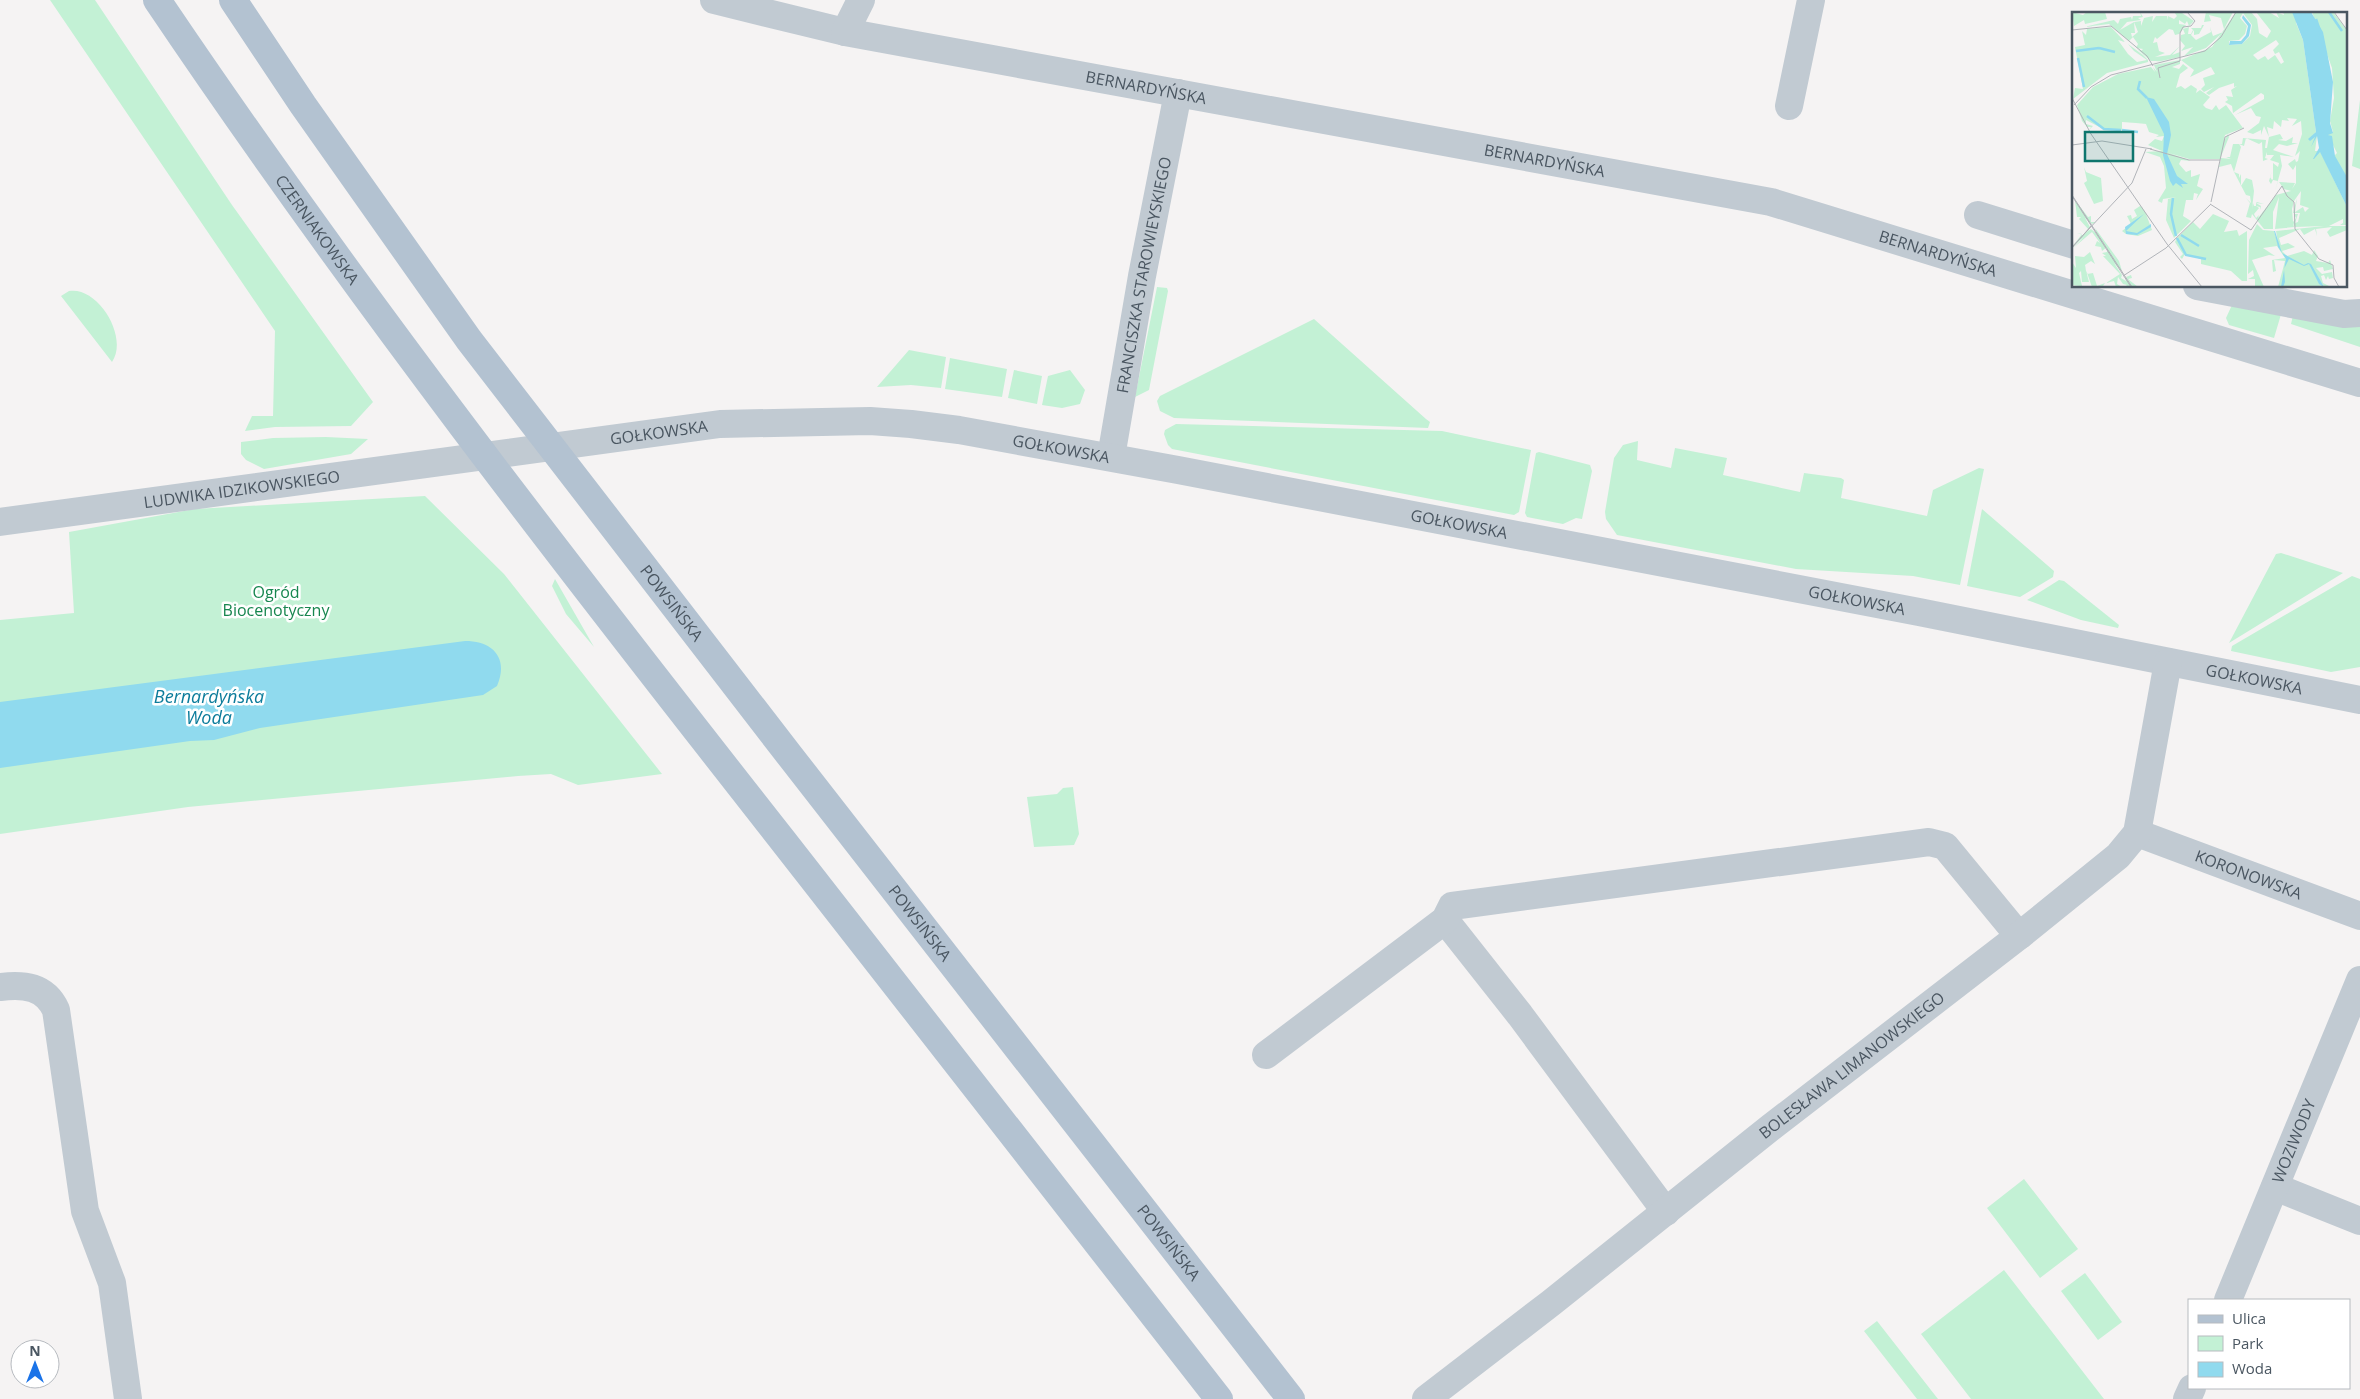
<svg xmlns="http://www.w3.org/2000/svg" width="2360" height="1399" font-family="'Open Sans',sans-serif">
	<style>
		.green { fill: #c3f1d5 }
		.water { fill: #90daee }
		.lines { fill: none; stroke-linecap: round; stroke-linejoin: round }
		.minor { stroke: #c1cad2; stroke-width: 28 }
		.major { stroke: #b3c2d1; stroke-width: 28 }
		.labels { text-anchor: middle; stroke-width: 5; stroke-linejoin: round; paint-order: stroke }
		.street-label { font-size: 16px; fill: #4a5661; stroke: #fff }
		.park-label { font-size: 16px; fill: #17864f; stroke: #fff }
		.water-label { font-size: 18px; font-style: italic; fill: #0c7c9b; stroke: #fff }
		.inset-river { fill: none; stroke: #90daee; stroke-width: 2.5 }
		.inset-road { fill: none; stroke: #b1b4b9; stroke-width: 1 }
		.view { fill: #0f766e; fill-opacity: 0.15; stroke: #0f766e; stroke-width: 2.5 }
		.inset-edge { fill: none; stroke: #4a5661; stroke-width: 2.5 }
	</style>
	<rect width="100%" height="100%" fill="#f5f3f3"/>
	<!-- green -->
	<path class="green" d="M 50,0 L 95,0 L 232,205 L 373,402 L 351,426 L 275,427 L 245,431 L 252,416 L 273,416 L 275,331 Z
		M 2360,100 L 2360,169 L 2352,166 Z
		M 1157,287 L 1167,288 L 1168,291 L 1149,390 L 1135,397 Z
		M 69,291 C 98,286 129,337 112,362 L 61,296 Z
		M 2232,305 L 2282,311 L 2274,338 L 2229,325 L 2226,318 Z
		M 2294,311 L 2360,318 L 2360,347 L 2291,324 Z
		M 1314,319 L 1426,419 L 1430,422 L 1428,428 L 1174,418 L 1160,411 L 1157,401 L 1160,396 Z
		M 909,350 L 946,357 L 941,388 L 911,385 L 877,387 Z
		M 950,358 L 1007,369 L 1002,397 L 945,389 Z
		M 1014,370 L 1042,376 L 1037,404 L 1008,398 Z
		M 1070,370 L 1085,390 L 1080,404 L 1062,408 L 1042,405 L 1048,376 Z
		M 1176,424 L 1442,431 L 1531,450 L 1519,512 L 1514,515 L 1172,449 L 1168,445 L 1164,434 L 1165,430 Z
		M 326,437 L 368,439 L 351,454 L 264,469 L 246,460 L 241,454 L 241,442 L 273,438 Z
		M 1638,441 L 1637,460 L 1671,468 L 1675,448 L 1727,458 L 1723,475 L 1800,492 L 1804,473 L 1841,478 L 1844,480 L 1841,498 L 1927,516 L 1933,490 L 1979,468 L 1984,469 L 1960,585 L 1913,576 L 1796,569 L 1617,535 L 1606,519 L 1605,512 L 1614,458 L 1623,445 Z
		M 1539,452 L 1590,465 L 1592,471 L 1582,519 L 1576,518 L 1563,524 L 1527,517 L 1525,513 L 1536,453 Z
		M 425,496 L 504,574 L 662,774 L 578,785 L 551,774 L 518,776 L 188,807 L 0,834 L 0,620 L 74,613 L 69,532 L 195,509 Z
		M 1982,509 L 2054,571 L 2053,577 L 2020,597 L 1967,586 Z
		M 2281,553 L 2343,573 L 2229,643 L 2276,554 Z
		M 2352,576 L 2360,579 L 2360,667 L 2331,672 L 2231,651 L 2232,646 Z
		M 555,579 L 594,647 L 566,614 L 552,586 Z
		M 2059,580 L 2064,581 L 2119,625 L 2118,628 L 2081,620 L 2027,600 Z
		M 1073,787 L 1079,834 L 1074,845 L 1034,847 L 1027,797 L 1057,794 L 1063,788 Z
		M 2024,1179 L 2078,1249 L 2040,1278 L 1987,1208 Z
		M 2004,1270 L 2104,1399 L 1971,1399 L 1921,1334 Z
		M 2085,1273 L 2122,1322 L 2098,1340 L 2061,1291 Z
		M 1877,1321 L 1938,1399 L 1917,1399 L 1864,1331 Z"/>
	<!-- water -->
	<path class="water" d="M 465,641 C 493,641 509,658 497,686 L 483,695 L 260,728 L 214,740 L 190,741 L 0,768 L 0,702 Z"/>
	<g class="lines">
		<!-- minor -->
		<g class="minor">
			<path id="s1" d="M 714,0 L 845,32 L 1771,202 L 2360,383"/>
			<path d="M 845,32 L 861,0"/>
			<path d="M 1789,106 L 1811,0"/>
			<path d="M 1978,215 L 2074,245"/>
			<path d="M 2197,286 L 2344,314 L 2360,313"/>
			<path id="s2" d="M 1111,457 L 1142,276 L 1178,93"/>
			<path id="s3" d="M 0,522 L 720,424 L 870,421 L 911,424 L 959,430 L 1178,470 L 1919,612 L 2360,700"/>
			<path id="s4" d="M 2137,833 L 2360,916"/>
			<path d="M 1445,920 L 1520,1015 L 1666,1212"/>
			<path d="M 0,987 C 24,984 45,986 56,1010 L 85,1211 L 112,1283 L 128,1399"/>
			<path d="M 1266,1055 L 1445,920 L 1452,906 L 1929,842 L 1945,846 L 2019,936"/>
			<path d="M 2275,1187 L 2360,1221"/>
			<path id="s5" d="M 2228,1300 L 2360,980"/>
			<path id="s6" d="M 1426,1399 L 1551,1303 L 1770,1128 L 2019,936 L 2118,856 L 2137,833 L 2168,662"/>
			<path d="M 2187,1399 L 2192,1388"/>
		</g>
		<!-- major -->
		<g class="major">
			<path id="s7" d="M 157,0 C 353,291 568,567 784,842 C 930,1028 1074,1214 1219,1399"/>
			<path id="s8" d="M 233,0 L 303,105 L 469,340 L 790,756 L 1291,1399"/>
		</g>
	</g>
	<g class="labels">
		<!-- street labels -->
		<g class="street-label">
			<text dy="6" stroke="none"><textPath href="#s1" startOffset="441">BERNARDYŃSKA</textPath></text>
			<text dy="6" stroke="none"><textPath href="#s1" startOffset="846">BERNARDYŃSKA</textPath></text>
			<text dy="6" stroke="none"><textPath href="#s7" startOffset="280">CZERNIAKOWSKA</textPath></text>
			<text dy="6" stroke="none"><textPath href="#s1" startOffset="1251">BERNARDYŃSKA</textPath></text>
			<text dy="6" stroke="none"><textPath href="#s2" startOffset="185">FRANCISZKA STAROWIEYSKIEGO</textPath></text>
			<text dy="6" stroke="none"><textPath href="#s3" startOffset="665">GOŁKOWSKA</textPath></text>
			<text dy="6" stroke="none"><textPath href="#s3" startOffset="1070">GOŁKOWSKA</textPath></text>
			<text dy="6" stroke="none"><textPath href="#s3" startOffset="244">LUDWIKA IDZIKOWSKIEGO</textPath></text>
			<text dy="6" stroke="none"><textPath href="#s3" startOffset="1475">GOŁKOWSKA</textPath></text>
			<text dy="6" stroke="none"><textPath href="#s3" startOffset="1880">GOŁKOWSKA</textPath></text>
			<text dy="6" stroke="none"><textPath href="#s8" startOffset="746">POWSIŃSKA</textPath></text>
			<text dy="6" stroke="none"><textPath href="#s3" startOffset="2285">GOŁKOWSKA</textPath></text>
			<text dy="6" stroke="none"><textPath href="#s4" startOffset="119">KORONOWSKA</textPath></text>
			<text dy="6" stroke="none"><textPath href="#s8" startOffset="1151">POWSIŃSKA</textPath></text>
			<text dy="6" stroke="none"><textPath href="#s6" startOffset="541">BOLESŁAWA LIMANOWSKIEGO</textPath></text>
			<text dy="6" stroke="none"><textPath href="#s5" startOffset="172">WOZIWODY</textPath></text>
			<text dy="6" stroke="none"><textPath href="#s8" startOffset="1556">POWSIŃSKA</textPath></text>
		</g>
		<!-- park labels -->
		<g class="park-label">
			<text x="276" y="598">Ogród<tspan x="276" dy="18">Biocenotyczny</tspan></text>
		</g>
		<!-- water labels -->
		<g class="water-label">
			<text x="209" y="703">Bernardyńska<tspan x="209" dy="21">Woda</tspan></text>
		</g>
	</g>
	<!-- overview -->
	<g transform="translate(2072 12)">
		<rect width="275" height="275" fill="#f5f3f3"/>
		<path d="M 0,0 L 11,3 L 15,0 L 33,0 L 35,7 L 13,12 L 12,8 L 2,14 ZM 68,0 L 71,5 L 66,6 L 69,8 L 55,10 L 48,18 L 62,10 L 63,21 L 59,21 L 60,25 L 66,20 L 62,10 L 69,9 L 69,14 L 72,6 L 81,4 L 80,10 L 84,4 L 95,4 L 95,8 L 96,4 L 102,7 L 105,4 L 102,0 L 110,1 L 122,9 L 117,14 L 115,9 L 113,12 L 107,8 L 107,12 L 114,13 L 107,22 L 103,23 L 101,18 L 97,17 L 85,27 L 83,25 L 81,31 L 85,30 L 87,39 L 93,41 L 83,45 L 98,43 L 108,34 L 100,43 L 108,40 L 108,45 L 80,51 L 88,49 L 79,49 L 65,37 L 69,39 L 71,37 L 64,36 L 66,32 L 61,25 L 57,29 L 37,12 L 12,15 L 42,8 L 46,12 L 48,7 L 59,5 L 60,8 L 61,4 L 56,5 L 61,4 L 69,4 ZM 134,0 L 161,0 L 152,17 L 149,6 L 137,3 L 139,9 L 132,10 ZM 164,0 L 179,0 L 185,7 L 187,21 L 195,26 L 199,19 L 184,0 L 197,0 L 207,6 L 204,0 L 212,3 L 211,0 L 223,0 L 225,6 L 224,11 L 231,28 L 244,120 L 237,128 L 245,124 L 243,139 L 248,139 L 275,195 L 275,213 L 268,213 L 271,211 L 271,207 L 257,214 L 274,214 L 275,218 L 258,225 L 255,220 L 260,215 L 244,217 L 245,224 L 243,217 L 232,223 L 228,217 L 207,226 L 209,233 L 216,231 L 223,235 L 210,239 L 215,244 L 232,239 L 240,243 L 242,238 L 246,244 L 244,249 L 256,251 L 258,248 L 261,257 L 252,259 L 251,255 L 244,256 L 250,262 L 260,260 L 261,266 L 257,267 L 256,264 L 254,268 L 252,263 L 249,264 L 251,271 L 259,275 L 252,275 L 246,266 L 251,275 L 206,275 L 213,249 L 202,248 L 204,259 L 201,260 L 200,248 L 213,246 L 205,234 L 191,236 L 203,244 L 197,243 L 180,248 L 192,275 L 183,275 L 183,267 L 176,267 L 182,264 L 181,258 L 176,262 L 177,228 L 185,212 L 191,218 L 202,219 L 207,236 L 204,219 L 252,214 L 223,215 L 221,211 L 222,215 L 203,217 L 207,185 L 201,200 L 201,217 L 192,217 L 180,202 L 179,206 L 174,205 L 178,191 L 174,186 L 179,191 L 178,184 L 174,183 L 162,160 L 167,162 L 167,166 L 169,162 L 169,174 L 174,166 L 180,168 L 182,179 L 180,197 L 181,191 L 182,194 L 184,194 L 184,191 L 185,190 L 192,192 L 184,191 L 189,194 L 188,198 L 188,195 L 184,194 L 187,196 L 182,202 L 184,206 L 187,203 L 186,206 L 204,183 L 219,179 L 212,177 L 207,170 L 223,171 L 220,177 L 224,171 L 224,153 L 221,158 L 216,152 L 223,147 L 224,150 L 226,149 L 228,139 L 223,144 L 230,122 L 229,109 L 220,114 L 225,107 L 215,106 L 217,109 L 210,108 L 209,115 L 202,109 L 201,117 L 195,115 L 197,125 L 208,122 L 211,127 L 206,128 L 214,129 L 221,125 L 220,131 L 226,131 L 215,134 L 207,132 L 201,138 L 222,145 L 208,143 L 210,154 L 203,179 L 206,169 L 201,168 L 199,172 L 197,169 L 200,159 L 198,165 L 200,168 L 201,167 L 201,151 L 206,155 L 207,151 L 198,148 L 202,143 L 195,143 L 195,140 L 193,146 L 196,147 L 191,149 L 190,130 L 187,132 L 174,126 L 172,134 L 167,132 L 169,135 L 162,160 L 159,152 L 147,155 L 149,146 L 159,147 L 154,145 L 158,145 L 161,132 L 170,132 L 171,126 L 194,128 L 193,136 L 195,136 L 197,125 L 192,114 L 189,123 L 189,118 L 181,122 L 175,120 L 187,111 L 189,105 L 184,104 L 179,96 L 163,103 L 192,87 L 192,83 L 189,81 L 161,101 L 160,94 L 153,90 L 156,88 L 154,84 L 161,85 L 159,78 L 165,74 L 162,75 L 162,71 L 147,76 L 137,83 L 134,81 L 142,75 L 132,80 L 129,77 L 133,73 L 131,66 L 143,62 L 139,55 L 118,65 L 122,58 L 109,48 L 140,35 ZM 171,1 L 180,13 L 178,24 L 170,32 L 157,33 L 157,29 L 167,28 L 173,22 L 175,14 L 168,6 ZM 204,28 L 207,32 L 201,38 L 203,42 L 207,40 L 212,50 L 209,52 L 203,43 L 196,48 L 193,44 L 186,48 L 181,43 ZM 229,179 L 228,193 L 237,196 L 233,200 L 231,195 L 223,200 L 225,186 L 221,201 L 228,201 L 226,210 L 223,211 L 226,202 L 222,202 L 224,206 L 221,210 L 220,197 L 222,189 ZM 240,0 L 261,0 L 275,18 L 275,166 L 262,144 L 265,141 L 256,123 L 256,112 L 258,121 L 261,120 L 258,109 L 262,86 L 260,56 ZM 130,13 L 132,13 L 127,22 L 122,23 L 122,18 L 119,23 L 124,28 L 139,20 L 138,15 L 141,24 L 151,20 L 134,36 L 112,44 L 121,35 L 109,39 L 113,34 L 108,28 L 109,23 L 113,22 L 111,17 L 117,15 L 116,22 L 119,22 L 121,18 L 119,16 L 129,16 ZM 39,15 L 53,30 L 46,28 L 56,42 L 65,50 L 75,48 L 62,39 L 56,32 L 71,43 L 76,48 L 76,50 L 35,61 L 1,87 L 3,76 L 11,77 L 3,35 L 13,33 L 10,19 L 14,23 L 15,17 ZM 108,48 L 108,52 L 100,55 L 107,57 L 111,52 L 116,56 L 108,62 L 104,76 L 109,74 L 113,77 L 119,73 L 125,77 L 124,81 L 128,78 L 138,85 L 131,93 L 134,96 L 140,98 L 144,93 L 147,98 L 154,93 L 171,116 L 153,123 L 152,129 L 156,122 L 157,125 L 148,147 L 117,147 L 97,141 L 119,149 L 109,148 L 107,152 L 114,160 L 119,158 L 119,165 L 128,162 L 125,174 L 131,177 L 124,188 L 126,182 L 122,181 L 121,188 L 114,188 L 111,204 L 119,209 L 102,226 L 94,208 L 96,187 L 104,185 L 91,187 L 90,191 L 86,189 L 94,176 L 92,154 L 88,145 L 73,140 L 90,139 L 76,133 L 83,127 L 90,129 L 92,124 L 84,125 L 87,123 L 77,120 L 74,112 L 64,111 L 50,110 L 50,118 L 33,118 L 14,108 L 14,112 L 21,114 L 17,118 L 19,115 L 15,115 L 10,109 L 5,93 L 21,75 L 46,62 L 79,55 L 83,60 L 81,55 L 85,60 L 82,53 ZM 12,155 L 14,160 L 29,166 L 31,189 L 22,192 L 12,171 L 15,169 ZM 3,188 L 16,205 L 19,204 L 19,210 L 24,210 L 20,212 L 13,206 L 18,215 L 18,216 L 12,222 L 19,217 L 25,222 L 23,216 L 47,249 L 50,259 L 42,251 L 50,263 L 49,266 L 54,269 L 53,265 L 58,271 L 54,265 L 59,263 L 60,266 L 56,267 L 66,275 L 53,275 L 55,273 L 51,272 L 46,265 L 45,272 L 50,275 L 44,275 L 42,269 L 34,271 L 48,262 L 31,244 L 34,244 L 30,241 L 35,240 L 35,235 L 30,239 L 29,235 L 23,234 L 25,229 L 28,231 L 20,220 L 0,237 L 12,225 L 0,235 L 10,222 L 5,221 L 11,223 L 17,218 L 7,207 L 9,205 L 5,205 ZM 68,194 L 70,195 L 81,212 L 74,202 L 80,218 L 66,224 L 54,222 L 50,219 L 59,212 L 55,204 L 59,203 L 60,207 L 65,204 L 62,198 ZM 141,202 L 157,209 L 152,220 L 165,218 L 167,224 L 175,219 L 175,269 L 170,269 L 159,259 L 129,252 L 129,247 L 113,242 L 110,247 L 108,245 L 111,242 L 103,230 L 105,226 L 121,210 L 128,217 ZM 18,240 L 23,252 L 19,249 L 13,253 L 15,262 L 21,261 L 25,274 L 33,271 L 31,274 L 20,275 L 13,255 L 17,270 L 10,270 L 9,259 L 7,261 L 10,274 L 14,275 L 0,273 L 0,250 L 4,256 L 3,244 L 12,245 Z" fill="#c3f1d5" fill-rule="evenodd"/>
		<path d="M 220,0 L 239,0 L 251,20 L 261,70 L 258,111 L 261,121 L 256,123 L 260,124 L 263,144 L 275,165 L 275,195 L 248,140 L 242,147 L 241,147 L 247,136 L 245,124 L 239,135 L 243,125 L 238,129 L 236,127 L 244,120 L 231,28 ZM 171,3 L 179,13 L 177,24 L 170,32 L 157,33 L 158,29 L 169,29 L 174,23 L 176,14 L 170,6 ZM 74,85 L 82,87 L 97,110 L 99,123 L 95,142 L 105,164 L 116,172 L 109,172 L 111,176 L 104,171 L 101,174 L 98,169 L 91,143 L 92,122 ZM 72,202 L 54,219 L 65,221 L 79,212 L 79,215 L 65,223 L 54,222 L 53,215 ZM 202,219 L 203,219 L 210,241 L 232,253 L 236,251 L 239,252 L 252,275 L 247,272 L 237,252 L 232,254 L 217,247 L 212,257 L 213,270 L 211,275 L 209,275 L 214,247 L 206,235 Z" fill="#90daee"/>
		<path class="inset-river" d="M 257,0 L 270,19M 244,7 L 249,22M 27,36 L 43,40M 4,39 L 27,36M 6,46 L 12,75M 68,69 L 66,77 L 75,86M 15,104 L 32,117 L 49,118M 50,118 L 66,120M 101,186 L 99,202 L 104,224M 109,223 L 127,234M 105,226 L 114,243 L 134,247"/>
		<path class="inset-road" d="M 262,0 L 275,18M 0,18 L 39,14 L 75,44 L 81,54M 88,66 L 86,56 L 108,49 L 108,21 L 111,15 L 119,14 L 123,9 L 115,0M 0,86 L 19,122 L 95,232 L 130,275M 2,93 L 19,75 L 39,63 L 133,39 L 149,25 L 164,0M 0,133 L 30,129 L 80,137M 78,137 L 117,148 L 148,148M 60,171 L 74,137M 0,183 L 60,275M 0,184 L 59,275M 139,190 L 153,125 L 172,116M 138,192 L 179,218 L 210,174 L 215,184 L 222,190 L 223,217 L 247,247 L 261,253 L 262,266 L 267,275M 0,235 L 60,171M 0,236 L 19,214M 51,264 L 94,236 L 139,192"/>
		<path class="view" d="M 13,120 L 61,120 L 61,149 L 13,149 Z"/>
		<rect width="275" height="275" class="inset-edge"/>
	</g>
	<!-- legend -->
	<rect x="2188" y="1299" width="162" height="90" fill="#ffffff" stroke="#b7bbc0"/>
	<rect x="2198" y="1315" width="25" height="8" fill="#b3c2d1" stroke="#b7bbc0"/>
	<text x="2232" y="1324" font-size="15" fill="#4a5661">Ulica</text>
	<rect x="2198" y="1336" width="25" height="15" fill="#c3f1d5" stroke="#b7bbc0"/>
	<text x="2232" y="1349" font-size="15" fill="#4a5661">Park</text>
	<rect x="2198" y="1362" width="25" height="15" fill="#90daee" stroke="#b7bbc0"/>
	<text x="2232" y="1374" font-size="15" fill="#4a5661">Woda</text>
	<!-- north arrow -->
	<g transform="translate(35 1364)"><circle r="24" fill="#ffffff" stroke="#b7bbc0"/>
	<path d="M0-4L9 19L0 12L-9 19Z" fill="#1a73e8"/>
	<text y="-8" font-size="14" font-weight="bold" text-anchor="middle" fill="#4a5661">N</text>
	</g>
</svg>
